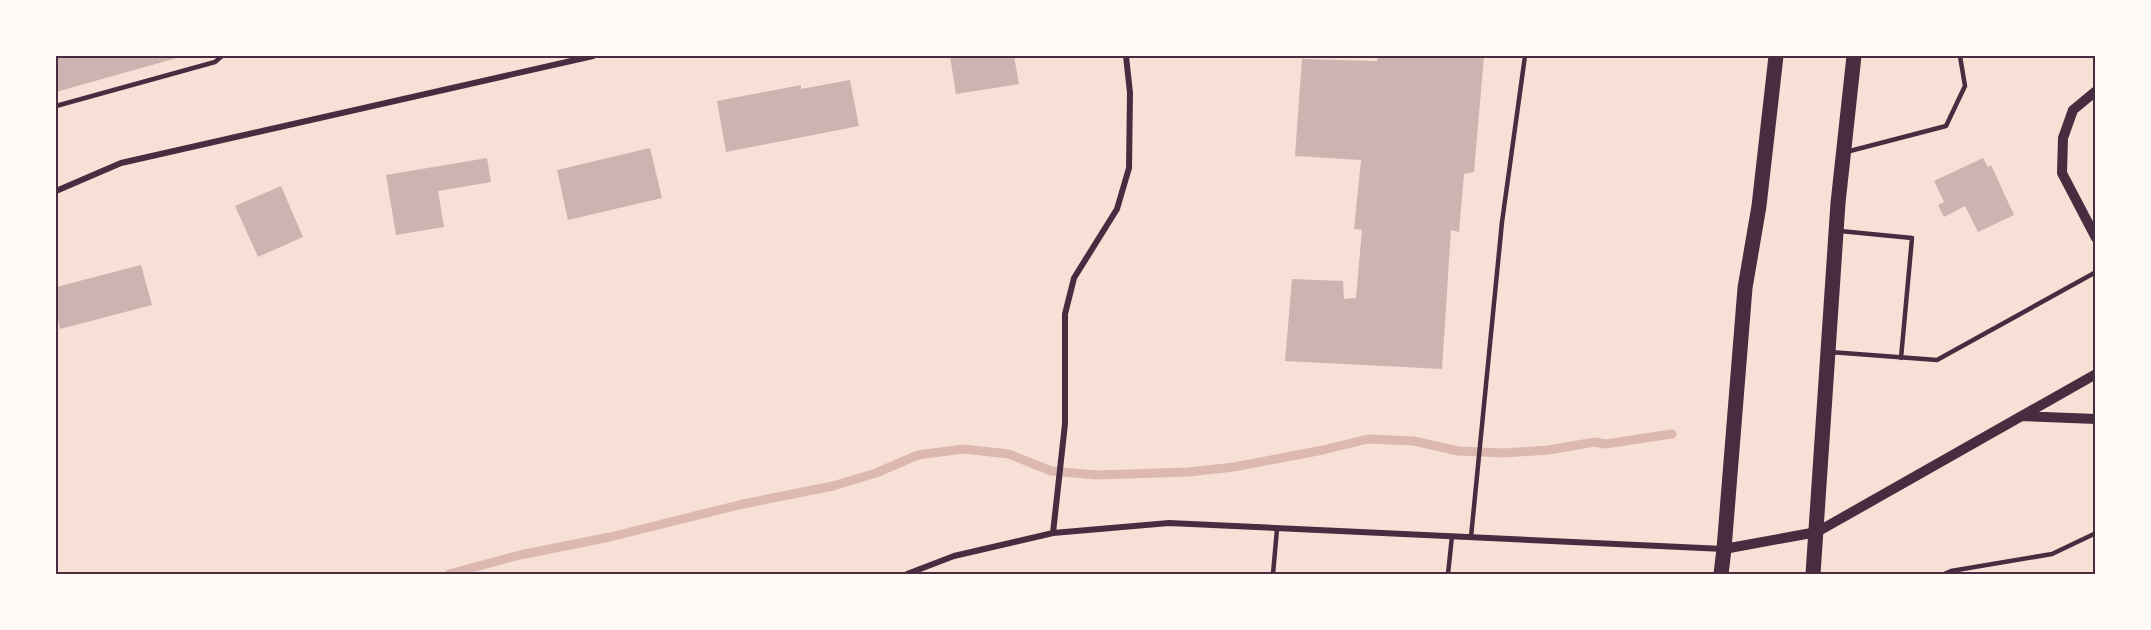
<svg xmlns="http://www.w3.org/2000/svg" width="2151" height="630" font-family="'Titillium Web',sans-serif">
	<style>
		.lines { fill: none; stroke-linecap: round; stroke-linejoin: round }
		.stream { stroke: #dcb8b0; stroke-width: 9 }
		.building { fill: #ccb4b1 }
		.service { stroke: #4a2c40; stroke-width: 4.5 }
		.minor { stroke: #4a2c40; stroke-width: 6 }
		.tertiary { stroke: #4a2c40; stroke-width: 10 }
		.primary { stroke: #4a2c40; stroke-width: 15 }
		.neatline { fill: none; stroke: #4a2c40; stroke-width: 2 }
	</style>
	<rect width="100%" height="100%" fill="#f7e1d7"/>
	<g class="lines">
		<!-- stream -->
		<path class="stream" d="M 449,574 L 520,555 L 610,537 L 743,504 L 833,486 L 876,473 L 918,455 L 963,449 L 1009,454 L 1051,471 L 1097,475 L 1188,472 L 1234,467 L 1323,450 L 1368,439 L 1414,441 L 1458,451 L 1504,453 L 1549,450 L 1595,442 L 1605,444 L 1672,434"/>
	</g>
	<!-- building -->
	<path class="building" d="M 56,56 L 184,56 L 56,92 Z
		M 950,56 L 1014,56 L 1019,84 L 956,94 Z
		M 1378,56 L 1484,56 L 1474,172 L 1464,174 L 1459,232 L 1451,230 L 1442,369 L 1285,361 L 1292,279 L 1343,281 L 1344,299 L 1356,298 L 1362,230 L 1354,229 L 1361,160 L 1295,156 L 1302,59 L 1377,61 Z
		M 850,80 L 859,126 L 726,152 L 717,101 L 801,85 L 801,89 Z
		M 650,148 L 662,198 L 568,220 L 557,170 Z
		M 487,158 L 491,182 L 438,191 L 444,227 L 396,235 L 386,175 Z
		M 1983,158 L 1988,167 L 1991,165 L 2014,215 L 1978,232 L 1965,206 L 1944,217 L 1938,205 L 1944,202 L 1934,181 Z
		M 281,186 L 303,237 L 258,257 L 235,206 Z
		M 141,265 L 152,305 L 60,329 L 56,310 L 56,287 Z"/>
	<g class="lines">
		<!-- service -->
		<path class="service" d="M 56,106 L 215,62 L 222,56
			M 1846,152 L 1946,126 L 1965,86 L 1960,56
			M 1840,231 L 1912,238 L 1901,358
			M 1830,352 L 1937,360 L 2096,272
			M 1471,537 L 1502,222 L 1525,56
			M 1273,574 L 1277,529
			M 1448,574 L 1452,536
			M 1944,574 L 1951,571 L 2052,554 L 2096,533"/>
		<!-- minor -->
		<path class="minor" d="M 56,191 L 121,163 L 593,56
			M 1053,533 L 1065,424 L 1065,314 L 1074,278 L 1117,209 L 1129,168 L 1130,93 L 1126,56
			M 907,574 L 954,556 L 1053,533 L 1169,523 L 1724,549"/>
		<!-- tertiary -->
		<path class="tertiary" d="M 2096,91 L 2073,110 L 2063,138 L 2062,173 L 2096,238
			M 2022,416 L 2096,419
			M 1724,549 L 1817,532 L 2096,374"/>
		<!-- primary -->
		<path class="primary" d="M 1721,574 L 1724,549 L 1745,288 L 1759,206 L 1776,56
			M 1813,574 L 1838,203 L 1854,56"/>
	</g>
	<!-- border -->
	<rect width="2151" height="630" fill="none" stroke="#fffaf5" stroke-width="114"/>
	<rect x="57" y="57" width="2037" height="516" class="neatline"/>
</svg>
